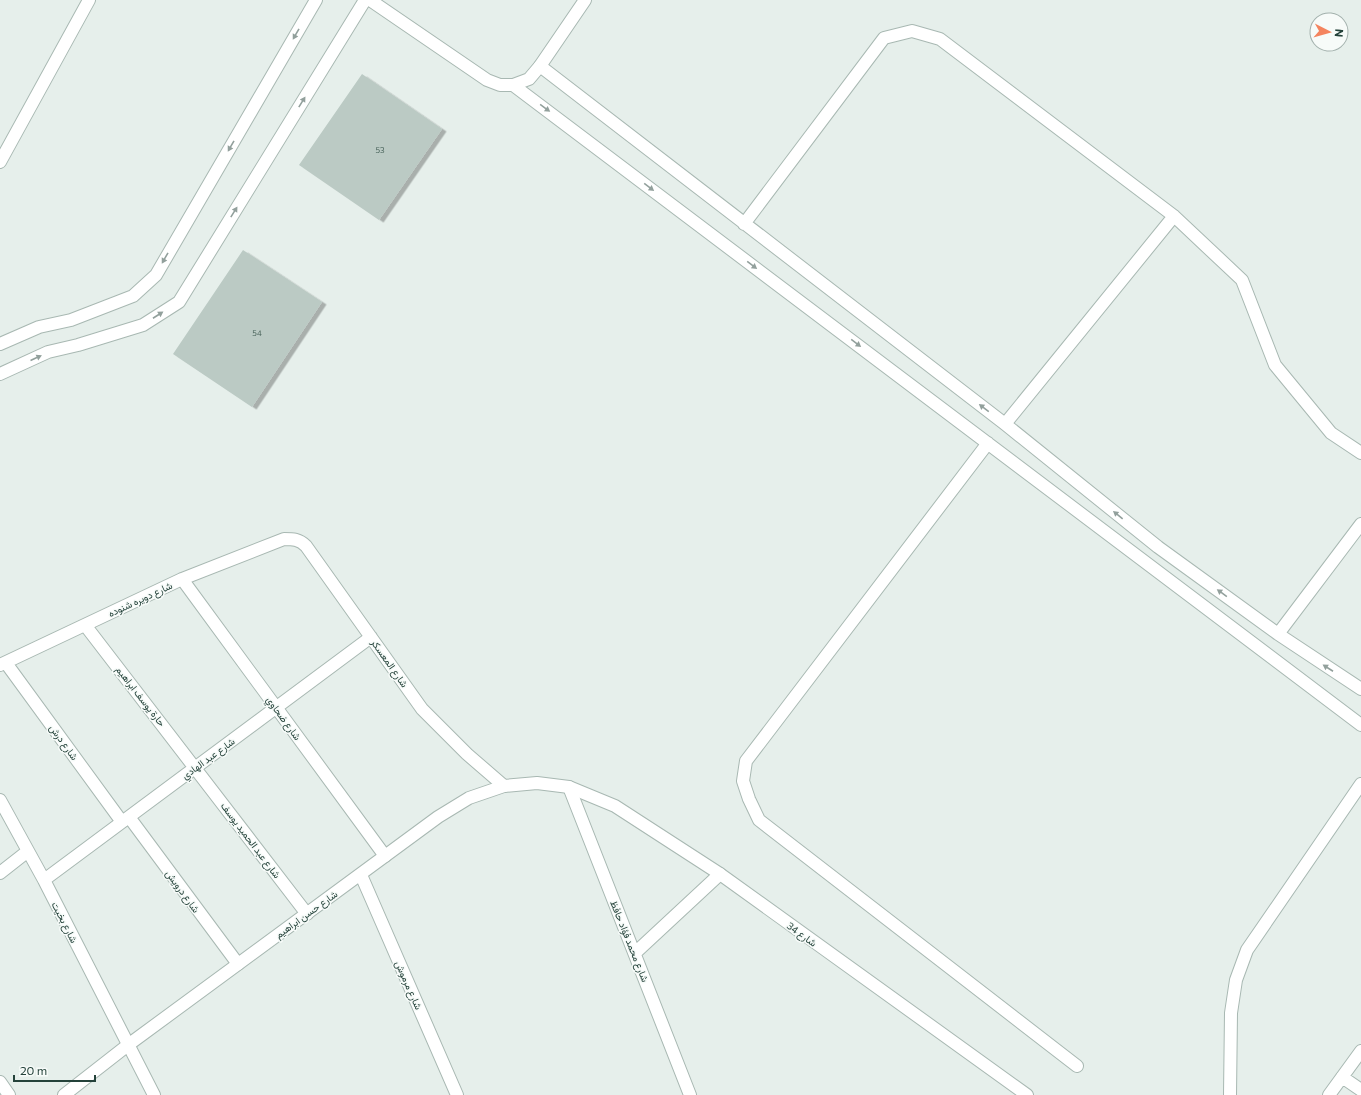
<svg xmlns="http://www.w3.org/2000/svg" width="1361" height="1095" font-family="Commissioner,Vazirmatn,sans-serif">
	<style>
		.building { fill: #bbcac4; filter: url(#shadow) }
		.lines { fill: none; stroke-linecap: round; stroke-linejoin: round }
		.service-casing { stroke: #a8b8b2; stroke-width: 14 }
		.minor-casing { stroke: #a8b8b2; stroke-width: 14 }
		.tertiary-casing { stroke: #a8b8b2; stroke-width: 14 }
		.service { stroke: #fff; stroke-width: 12 }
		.minor { stroke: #fff; stroke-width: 12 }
		.tertiary { stroke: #fff; stroke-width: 12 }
		.oneway { fill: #92a09c }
		.labels { text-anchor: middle; stroke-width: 3; stroke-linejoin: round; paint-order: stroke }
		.number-label { font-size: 8px; fill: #4a645c }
		.street-label { font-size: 10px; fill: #24423a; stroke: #f7fbf9 }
	</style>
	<defs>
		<filter id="shadow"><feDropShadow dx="4.5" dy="2.5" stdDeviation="0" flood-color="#0004"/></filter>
	</defs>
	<rect width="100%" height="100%" fill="#e6efeb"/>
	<!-- building -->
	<path class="building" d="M 362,74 L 442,129 L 379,220 L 299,165 Z
		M 243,250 L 322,302 L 252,407 L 173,354 Z"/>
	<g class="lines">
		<!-- service casing -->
		<g class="service-casing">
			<path id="service" d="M 540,66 L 1005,424 L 1158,547 L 1278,634 L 1361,689
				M 513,85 L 1361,725
				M 0,162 L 89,0
				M 744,224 L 884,38 L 912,31 L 940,39 L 1174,216 L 1242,280 L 1275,365 L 1331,433 L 1361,453
				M 1005,424 L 1174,216
				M 988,443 L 746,761 L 743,781 L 749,799 L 759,820 L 1077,1066
				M 1278,634 L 1361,524
				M 1230,1095 L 1231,1013 L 1236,980 L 1247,950 L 1361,784"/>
		</g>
		<!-- minor casing -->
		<g class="minor-casing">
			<path id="minor" d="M 370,0 L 487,80 L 500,85 L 513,85 L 529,79 L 540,66 L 585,0
				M 0,344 L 39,327 L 71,320 L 133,296 L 156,275 L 316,0
				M 0,374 L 48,352 L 78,345 L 143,325 L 179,302 L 365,0
				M 182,579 L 385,856
				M 85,625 L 307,914
				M 6,663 L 122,822
				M 0,665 L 182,579 L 284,539 C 293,539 299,539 306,546 L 422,709 L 467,754 L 504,786
				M 569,787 L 690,1095
				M 0,800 L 44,880 L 154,1095
				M 129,817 L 238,964
				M 0,873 L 28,851
				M 361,875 L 457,1095
				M 44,880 L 371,637
				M 635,953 L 720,874
				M 1342,1077 L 1361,1090
				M 0,1082 L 9,1095
				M 1329,1095 L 1361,1051"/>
		</g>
		<!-- tertiary casing -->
		<g class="tertiary-casing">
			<path id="tertiary" d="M 64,1095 L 128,1045 L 438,817 L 469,798 L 504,786 L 537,783 L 569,787 L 615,806 L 720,874 L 1027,1095"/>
		</g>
		<!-- service -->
		<use href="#service" class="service"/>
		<!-- minor -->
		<use href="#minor" class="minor"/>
		<!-- tertiary -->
		<use href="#tertiary" class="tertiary"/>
	</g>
	<!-- one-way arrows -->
	<defs><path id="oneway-solid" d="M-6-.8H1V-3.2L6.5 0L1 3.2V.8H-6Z"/></defs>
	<g class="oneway">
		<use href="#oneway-solid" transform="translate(296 34) rotate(120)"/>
		<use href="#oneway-solid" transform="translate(302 102) rotate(-58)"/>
		<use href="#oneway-solid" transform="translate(545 108) rotate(36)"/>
		<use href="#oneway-solid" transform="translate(231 146) rotate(120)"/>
		<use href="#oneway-solid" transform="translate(649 187) rotate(37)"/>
		<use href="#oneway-solid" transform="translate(234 212) rotate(-58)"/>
		<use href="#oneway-solid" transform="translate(165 258) rotate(120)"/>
		<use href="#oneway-solid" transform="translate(752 265) rotate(37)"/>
		<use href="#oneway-solid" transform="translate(158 315) rotate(-33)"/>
		<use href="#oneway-solid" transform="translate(856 343) rotate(37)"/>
		<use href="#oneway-solid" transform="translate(36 358) rotate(-24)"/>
		<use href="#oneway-solid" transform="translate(984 408) rotate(-143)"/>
		<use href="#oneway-solid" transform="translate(1118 515) rotate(-141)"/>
		<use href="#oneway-solid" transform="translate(1222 593) rotate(-144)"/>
		<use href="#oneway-solid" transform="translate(1328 668) rotate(-147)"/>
	</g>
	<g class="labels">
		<!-- number labels -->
		<g class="number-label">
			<text x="380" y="153">53</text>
			<text x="257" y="336">54</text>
		</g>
		<!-- street labels -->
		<g class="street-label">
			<text transform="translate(140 599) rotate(-25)" y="4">شارع دويره شنوده</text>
			<text transform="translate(390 663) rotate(55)" y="4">شارع المعسكر</text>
			<text transform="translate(141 696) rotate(52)" y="4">حارة يوسف ابراهيم</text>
			<text transform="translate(284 718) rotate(54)" y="4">شارع ضحاوي</text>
			<text transform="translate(64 742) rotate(54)" y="4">شارع درش</text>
			<text transform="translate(208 758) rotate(-36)" y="4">شارع عبد الهادي</text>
			<text transform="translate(251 840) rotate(53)" y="4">شارع عبد الحميد يوسف</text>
			<text transform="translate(183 891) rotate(54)" y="4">شارع درويش</text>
			<text transform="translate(306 914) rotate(-36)" y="4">شارع حسن ابراهيم</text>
			<text transform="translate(65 922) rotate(63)" y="4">شارع بخيت</text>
			<text transform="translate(802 934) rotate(36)" y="4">شارع 34</text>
			<text transform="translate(630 941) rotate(68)" y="4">شارع محمد فؤاد حافظ</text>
			<text transform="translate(409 985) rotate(66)" y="4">شارع مرموش</text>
		</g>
	</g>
	<!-- north arrow -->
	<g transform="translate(1329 32) rotate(96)"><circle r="19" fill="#f7fbf9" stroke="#a3b1ad"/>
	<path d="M0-3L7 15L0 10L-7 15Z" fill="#f4845f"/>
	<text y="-6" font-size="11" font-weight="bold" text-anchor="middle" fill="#24423a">N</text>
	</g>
	<!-- scale -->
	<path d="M14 1075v6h81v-6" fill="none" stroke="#24423a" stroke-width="2"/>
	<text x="20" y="1075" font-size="12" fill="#24423a" stroke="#f7fbf9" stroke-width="3" paint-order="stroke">20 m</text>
</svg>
